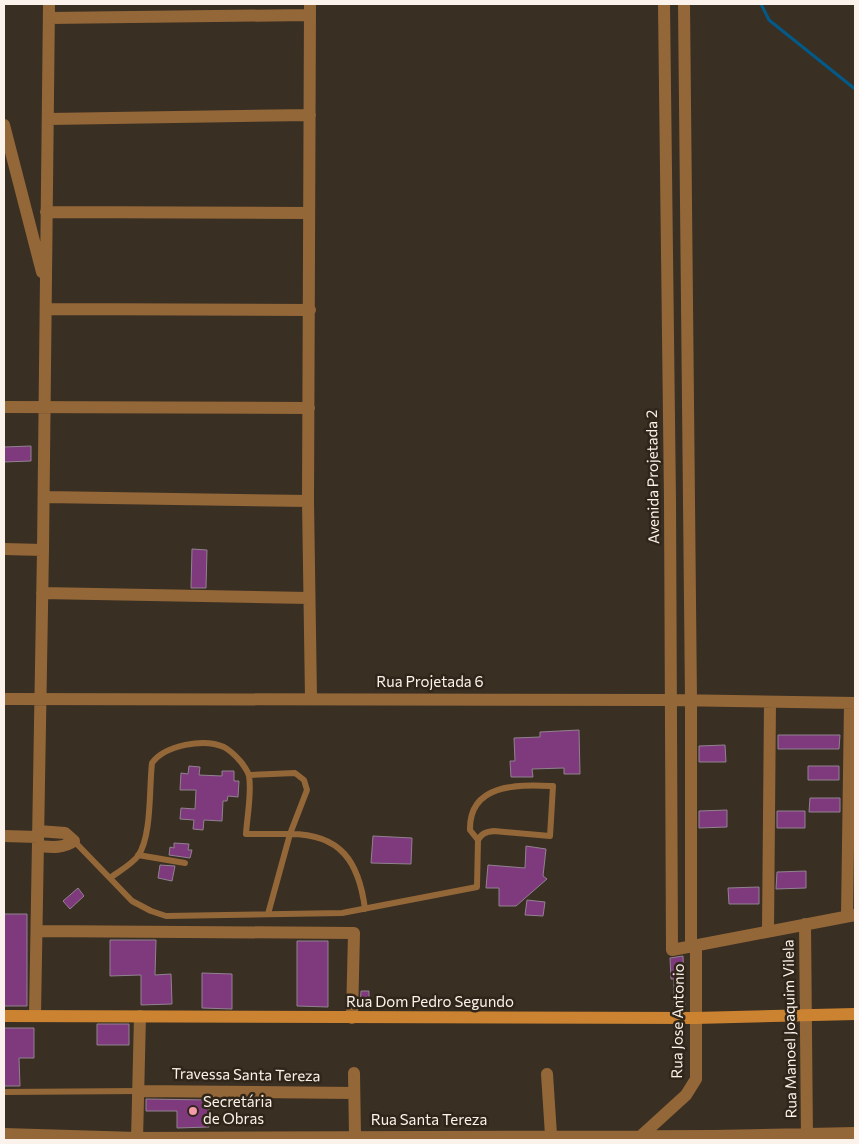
<svg xmlns="http://www.w3.org/2000/svg" width="859" height="1144" font-family="Commissioner,sans-serif">
	<style>
		.lines { fill: none; stroke-linecap: round; stroke-linejoin: round }
		.stream { stroke: #035a88; stroke-width: 3 }
		.building { fill: #7f3a7d; stroke: #918290 }
		.lane { stroke: #946738; stroke-width: 6 }
		.street { stroke: #946738; stroke-width: 12 }
		.secondary { stroke: #cb8331; stroke-width: 12 }
		.poi-dot { fill: #f39aab; stroke: #302519; stroke-width: 2 }
		.labels { text-anchor: middle; stroke-width: 5; stroke-linejoin: round; paint-order: stroke }
		.street-label { font-size: 15px; fill: #fbf3eb; stroke: #302519 }
		.poi-label { font-size: 15px; fill: #fbf3eb; stroke: #302519; text-anchor: start }
	</style>
	<rect width="100%" height="100%" fill="#3a2f23"/>
	<g class="lines">
		<!-- stream -->
		<path class="stream" d="M 761,4 L 769,20 L 855,89"/>
	</g>
	<!-- building -->
	<path class="building" d="M 31,446 L 31,461 L 4,462 L 4,447 Z
		M 192,549 L 207,550 L 206,588 L 191,588 Z
		M 579,730 L 580,774 L 564,774 L 564,768 L 532,769 L 533,777 L 511,777 L 510,761 L 515,761 L 514,738 L 540,737 L 540,732 Z
		M 778,735 L 840,735 L 839,749 L 778,749 Z
		M 725,745 L 726,762 L 699,762 L 699,746 Z
		M 189,766 L 200,767 L 199,775 L 222,776 L 222,771 L 234,771 L 234,781 L 239,781 L 238,797 L 228,796 L 227,801 L 223,801 L 222,821 L 204,820 L 203,830 L 193,829 L 194,820 L 180,819 L 181,808 L 195,809 L 196,790 L 180,790 L 181,773 L 188,774 Z
		M 808,766 L 839,766 L 839,780 L 808,780 Z
		M 810,798 L 840,798 L 840,812 L 809,812 Z
		M 727,810 L 727,827 L 699,828 L 699,811 Z
		M 777,811 L 805,811 L 805,828 L 777,828 Z
		M 373,836 L 412,838 L 411,864 L 371,863 Z
		M 174,843 L 189,844 L 188,850 L 192,850 L 190,858 L 169,855 L 170,847 L 174,848 Z
		M 526,846 L 546,849 L 543,876 L 547,879 L 516,906 L 499,906 L 499,888 L 486,888 L 488,865 L 525,868 Z
		M 160,865 L 175,866 L 172,881 L 158,878 Z
		M 806,871 L 806,888 L 776,889 L 777,872 Z
		M 759,887 L 759,904 L 729,904 L 728,888 Z
		M 78,888 L 84,896 L 70,909 L 63,901 Z
		M 527,900 L 545,902 L 543,916 L 525,915 Z
		M 4,914 L 27,914 L 27,1006 L 4,1006 Z
		M 110,940 L 156,940 L 155,975 L 171,974 L 172,1004 L 141,1005 L 141,975 L 110,976 Z
		M 297,941 L 328,941 L 328,1007 L 297,1006 Z
		M 683,956 L 685,1006 L 674,1006 L 674,979 L 671,979 L 670,958 Z
		M 202,973 L 232,974 L 232,1009 L 202,1008 Z
		M 361,991 L 369,991 L 369,1007 L 360,1007 Z
		M 97,1024 L 129,1024 L 129,1045 L 97,1045 Z
		M 4,1028 L 34,1028 L 34,1058 L 19,1058 L 20,1086 L 4,1086 Z
		M 146,1099 L 209,1100 L 209,1127 L 177,1128 L 177,1111 L 146,1111 Z"/>
	<g class="lines">
		<!-- lane -->
		<path class="lane" d="M 74,841 L 132,901 L 151,911 L 166,916 L 342,913 L 477,887 L 478,840 C 482,833 486,832 494,831 L 550,836 L 553,786 C 520,785 469,782 470,830 L 478,840
			M 138,855 L 185,863
			M 110,878 C 119,871 131,865 138,856 C 152,836 149,788 152,763 C 165,745 204,738 224,747 C 231,751 236,756 241,762 C 244,766 248,771 249,776 C 252,792 247,817 246,834 L 290,834 L 307,790 L 304,780 L 295,773 L 249,775
			M 268,914 L 290,834 C 341,834 359,862 365,909
			M 4,1092 L 138,1091"/>
		<!-- street -->
		<path class="street" d="M 310,4 L 308,501 L 311,698
			M 664,4 L 670,501 L 672,950 L 855,915
			M 684,4 L 691,700 L 691,946
			M 49,18 L 310,15
			M 48,119 L 310,115
			M 4,125 L 42,272
			M 46,212 L 309,213
			M 46,309 L 310,310
			M 4,407 L 309,408
			M 44,497 L 308,501
			M 4,549 L 43,550
			M 42,593 L 309,598
			M 4,699 L 671,700 L 855,703
			M 38,831 L 65,833 L 74,841 C 63,849 50,847 38,846
			M 4,836 L 38,837
			M 847,916 L 850,703
			M 805,924 L 807,1140
			M 37,931 L 354,933 L 352,1018
			M 768,931 L 770,702
			M 35,1016 L 43,550 L 49,4
			M 354,1073 L 355,1136
			M 547,1074 L 551,1135
			M 138,1091 L 354,1093
			M 4,1134 L 137,1138 L 714,1136 L 855,1133
			M 641,1136 L 686,1095 L 696,1079 L 696,945
			M 137,1140 L 140,1016"/>
		<!-- secondary -->
		<path class="secondary" d="M 4,1016 L 695,1018 L 855,1014"/>
	</g>
	<!-- markers -->
	<circle class="poi-dot" cx="193" cy="1111" r="5"/>
	<g class="labels">
		<!-- street labels -->
		<g class="street-label">
			<text transform="translate(653 477) rotate(-91)" y="5">Avenida Projetada 2</text>
			<text x="430" y="687">Rua Projetada 6</text>
			<text x="430" y="1007">Rua Dom Pedro Segundo</text>
			<text transform="translate(678 1021) rotate(-89)" y="5">Rua Jose Antonio</text>
			<text transform="translate(790 1029) rotate(-91)" y="5">Rua Manoel Joaquim Vilela</text>
			<text transform="translate(246 1075) rotate(1)" y="5">Travessa Santa Tereza</text>
			<text x="429" y="1125">Rua Santa Tereza</text>
		</g>
		<!-- poi labels -->
		<g class="poi-label">
			<text x="203" y="1107">Secretária<tspan x="203" dy="17">de Obras</tspan></text>
		</g>
	</g>
	<!-- border -->
	<rect width="859" height="1144" fill="none" stroke="#fbf3eb" stroke-width="10"/>
</svg>
